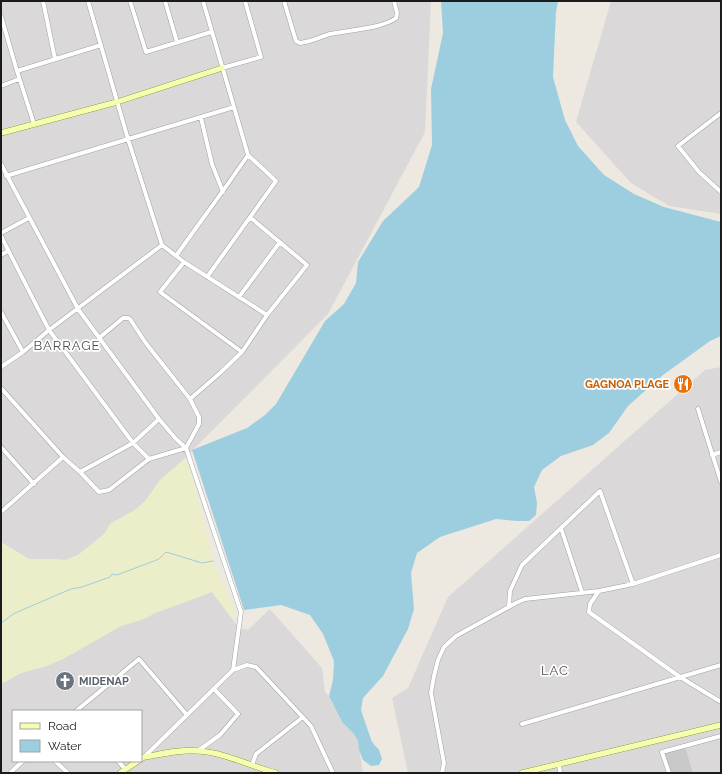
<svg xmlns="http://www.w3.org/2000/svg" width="722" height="774" font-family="Raleway,sans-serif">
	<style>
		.residential { fill: #dad8d8; fill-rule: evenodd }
		.religious { fill: #c9c9c9 }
		.farmland { fill: #ebeec9 }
		.water { fill: #9dcedf }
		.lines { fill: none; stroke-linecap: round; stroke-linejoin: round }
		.stream { stroke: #9dcedf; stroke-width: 1 }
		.street-casing { stroke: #a2a2a2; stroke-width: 5 }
		.secondary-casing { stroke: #667500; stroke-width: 6 }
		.street { stroke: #fff; stroke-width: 4 }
		.secondary { stroke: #f7fdaf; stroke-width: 5.5 }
		.labels { text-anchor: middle; stroke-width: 3.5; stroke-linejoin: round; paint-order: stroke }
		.food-label { font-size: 11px; font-weight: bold; fill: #c56008; stroke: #fff; text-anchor: end }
		.worship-label { font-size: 11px; font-weight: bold; fill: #5b616d; stroke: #fff; text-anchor: start }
		.quarter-label { font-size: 13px; letter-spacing: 1px; fill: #4e4e4e; stroke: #fff }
	</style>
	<rect width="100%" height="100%" fill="#eee9e0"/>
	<!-- residential -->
	<path class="residential" d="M 1,1 L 431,1 L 425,132 L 328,314 L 181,462 L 160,480 L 146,500 L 135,510 L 110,524 L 104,534 L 78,555 L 66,560 L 50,559 L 29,559 L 1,542 Z
		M 611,1 L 721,1 L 721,214 L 669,206 L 631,183 L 576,122 Z
		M 721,367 L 721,773 L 408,773 L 392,698 L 408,688 L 448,597 L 705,370 Z
		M 212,592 L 239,628 L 248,630 L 270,609 L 322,668 L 325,692 L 329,696 L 342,722 L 354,734 L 358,741 L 363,773 L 1,773 L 1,684 L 21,673 L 46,666 L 61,660 L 121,626 L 144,619 L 155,613 ZM 13,711 L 141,711 L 141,761 L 13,761 Z"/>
	<!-- religious -->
	<path class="religious" d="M 685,747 L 693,773 L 670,773 L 664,753 Z"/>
	<!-- farmland -->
	<path class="farmland" d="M 181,462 L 189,462 L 213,561 L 237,614 L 230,616 L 212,592 L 155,613 L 144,619 L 121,626 L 61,660 L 46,666 L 21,673 L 1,684 L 1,542 L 29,559 L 50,559 L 66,560 L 78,555 L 104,535 L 110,524 L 135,510 L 146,500 L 160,480 Z"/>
	<!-- water -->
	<path class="water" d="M 441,1 L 558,1 L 556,12 L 553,77 L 565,120 L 578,146 L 604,175 L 634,194 L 664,207 L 721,222 L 721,336 L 710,341 L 663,375 L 628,406 L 609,433 L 593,445 L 561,456 L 542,470 L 534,487 L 537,503 L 536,515 L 529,521 L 517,521 L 496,519 L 440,537 L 417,553 L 411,573 L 414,609 L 408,629 L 383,676 L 363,698 L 361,710 L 366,725 L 372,742 L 379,750 L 382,759 L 379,765 L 371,766 L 363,760 L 359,750 L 358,741 L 354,734 L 342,722 L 329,696 L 333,680 L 334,661 L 323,634 L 310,615 L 281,605 L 244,610 L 192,450 L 247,428 L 265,415 L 276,404 L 325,321 L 344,304 L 356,283 L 358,262 L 383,221 L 419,187 L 432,145 L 431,89 L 443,33 Z"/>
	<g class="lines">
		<!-- stream -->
		<path class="stream" d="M 1,623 L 15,613 L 71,589 L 82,587 L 110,577 L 112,574 L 117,575 L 159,559 L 166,552 L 202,563 L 213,561"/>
		<!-- street casing -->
		<g class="street-casing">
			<path id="street" d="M 43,1 L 55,59
				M 88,1 L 128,139 L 162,245 L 184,262 L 267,315
				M 130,1 L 146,52 L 211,32
				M 165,1 L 177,42
				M 203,1 L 248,155 L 276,181 L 207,277
				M 284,1 L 296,41 L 300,43 C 311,42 320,37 330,34 C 348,30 381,29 396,18 L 397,13 L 394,1
				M 1,16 L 17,71 L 34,124
				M 222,68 L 261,57 L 245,1
				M 17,71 L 101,45
				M 1,86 L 19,79
				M 721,113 L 678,146 L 699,172 L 721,192
				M 201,118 L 212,164 L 223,192
				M 1,164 L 78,309 L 159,419 L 176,439 L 186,448 L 199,424 L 199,417 L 190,399 L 145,342 L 130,319 L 128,318 L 123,318 L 99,338
				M 6,176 L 234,107
				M 1,233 L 29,218
				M 1,236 L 49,330 L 133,443 L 149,459 L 186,448 L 241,612 L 233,670
				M 1,255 L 8,251
				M 176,256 C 200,222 225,189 248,155
				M 184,262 L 160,292 L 242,352 L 267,315 L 307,265 L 251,218
				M 239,297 L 280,242
				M 1,312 L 23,352
				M 1,367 L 23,352 L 49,330 L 162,245
				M 1,388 L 63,457 L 80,472 L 99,492 L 109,490 L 149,459
				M 190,399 L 220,373 L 242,352
				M 698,409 L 721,482
				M 1,447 L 34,484
				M 712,455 L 721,452
				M 80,472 L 133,443 L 159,419
				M 1,512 L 63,457
				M 561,528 L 582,592
				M 599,591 L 590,604 L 589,612 L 680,677 L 721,702
				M 509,606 L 510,591 L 522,565 L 600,491 L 633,584
				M 76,711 L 139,659 L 187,715
				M 522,724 L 721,665
				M 199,750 L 220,735 L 238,714 L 214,689
				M 144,757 L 233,670 L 247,665 L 256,667 L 311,726 L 333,773
				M 55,761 L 68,773
				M 118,761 L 125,769
				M 559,764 L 560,773
				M 252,765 L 256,754 L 303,717
				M 10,773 L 23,761
				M 442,773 L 444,763 L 431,693 L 434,676 L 438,660 L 444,647 L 456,636 L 516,603 L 525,599 L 599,591 L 633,584 L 721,555
				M 669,773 L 662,752 L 721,736"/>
		</g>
		<!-- secondary casing -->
		<g class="secondary-casing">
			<path id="secondary" d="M 1,133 L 117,102 L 222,68
				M 141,759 L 144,757 C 162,754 181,749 199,751 C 226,753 250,766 276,773
				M 120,773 L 138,761
				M 522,773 L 721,725"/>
		</g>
		<!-- street -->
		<use href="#street" class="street"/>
		<!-- secondary -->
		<use href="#secondary" class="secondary"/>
	</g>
	<!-- icons -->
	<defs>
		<g id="restaurant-disc" transform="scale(1)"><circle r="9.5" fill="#e8710a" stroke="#fff"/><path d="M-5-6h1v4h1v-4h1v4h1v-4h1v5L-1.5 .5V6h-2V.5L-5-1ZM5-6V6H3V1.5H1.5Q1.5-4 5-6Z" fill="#fff"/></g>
		<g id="church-disc" transform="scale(1)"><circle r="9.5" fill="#6b7280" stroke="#fff"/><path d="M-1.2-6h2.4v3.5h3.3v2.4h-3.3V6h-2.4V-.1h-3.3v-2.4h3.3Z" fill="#fff"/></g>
	</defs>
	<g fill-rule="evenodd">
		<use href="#restaurant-disc" x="683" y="384"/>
		<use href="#church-disc" x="65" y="681"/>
	</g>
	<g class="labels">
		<!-- food labels -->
		<g class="food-label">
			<text x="669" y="388">GAGNOA PLAGE</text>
		</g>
		<!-- worship labels -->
		<g class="worship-label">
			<text x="79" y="685">MIDENAP</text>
		</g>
		<!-- quarter labels -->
		<g class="quarter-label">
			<text x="67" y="350">BARRAGE</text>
			<text x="555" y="675">LAC</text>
		</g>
	</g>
	<!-- border -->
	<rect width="722" height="774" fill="none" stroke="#1b1b1b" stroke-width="4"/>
	<!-- legend -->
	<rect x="12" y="710" width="130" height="52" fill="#ffffff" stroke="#a4a4a4"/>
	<rect x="20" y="723" width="20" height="6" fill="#f7fdaf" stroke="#a4a4a4"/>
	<text x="48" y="730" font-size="12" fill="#1b1b1b">Road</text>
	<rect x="20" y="740" width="20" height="12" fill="#9dcedf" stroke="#a4a4a4"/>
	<text x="48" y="750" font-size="12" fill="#1b1b1b">Water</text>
</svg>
